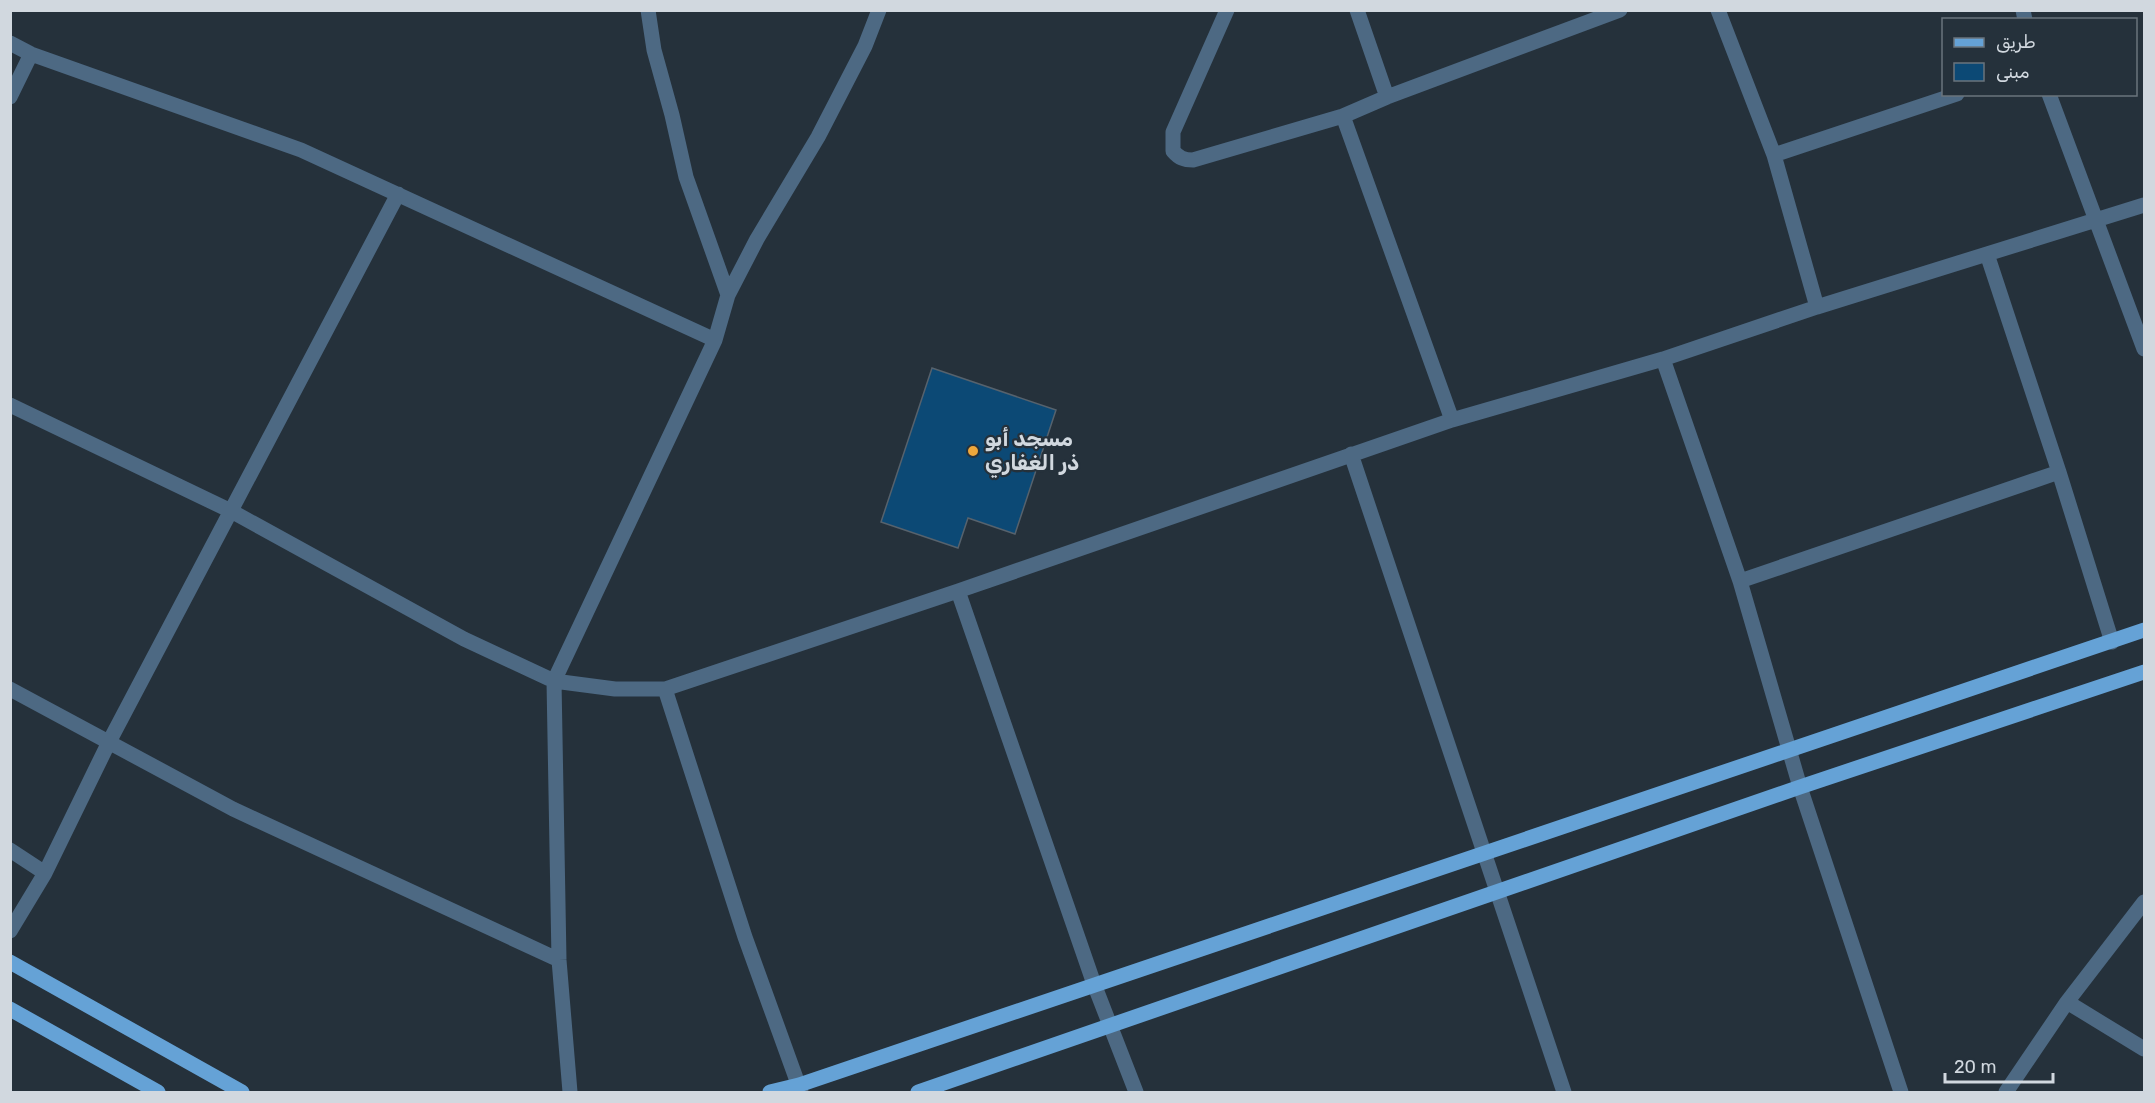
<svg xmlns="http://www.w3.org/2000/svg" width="2155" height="1103" font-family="Rubik,'Noto Sans Arabic',sans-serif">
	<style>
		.building { fill: #0c4975; stroke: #56626d; stroke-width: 1.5 }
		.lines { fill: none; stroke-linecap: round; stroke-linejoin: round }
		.minor { stroke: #4d6983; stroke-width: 15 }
		.major { stroke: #65a2d6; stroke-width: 15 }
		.poi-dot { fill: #eea73c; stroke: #25313b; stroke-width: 2 }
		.labels { text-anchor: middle; stroke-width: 4.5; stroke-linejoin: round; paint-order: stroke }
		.poi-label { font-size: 21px; font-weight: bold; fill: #d1d8df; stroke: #25313b; text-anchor: start }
	</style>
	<rect width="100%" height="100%" fill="#25313b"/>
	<!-- building -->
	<path class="building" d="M 932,368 L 1056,410 L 1015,534 L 968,518 L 958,548 L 881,522 Z"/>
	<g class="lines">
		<!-- minor -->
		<path class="minor" d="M 648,10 L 654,50 L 672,115 L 686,177 L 728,295
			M 1227,10 L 1173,132 L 1173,151 C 1179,158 1184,160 1193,160 L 1343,116 L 1387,97 L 1620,10
			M 1357,10 L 1387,97
			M 1718,10 L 1774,155 L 1817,307
			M 2023,10 L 2025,20
			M 10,43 L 31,54 L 301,150 L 715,340 L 554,681 L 559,960 L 570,1092
			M 2049,94 L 2144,349
			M 10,97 L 31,54
			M 1343,116 L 1452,420
			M 1774,155 L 1957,94
			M 1987,254 L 2059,472 L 2112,642
			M 715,340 L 728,295 L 757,239 L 818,137 L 865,46 L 879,10
			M 1663,359 L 1740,581 L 1800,787 L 1901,1092
			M 10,405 L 231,511 L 464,639 L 554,681 L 615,689 L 665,689 L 958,591 L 1452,420 L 1663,359 L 1817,307 L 2144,205
			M 1351,454 L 1564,1092
			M 1740,581 L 2059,472
			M 958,591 L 1094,984 L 1136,1092
			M 10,689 L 233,809 L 559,960
			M 665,689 L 745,937 L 801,1092
			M 10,850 L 45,873
			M 10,931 L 45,873 L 109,742 L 398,194
			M 2067,1002 L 2144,1049
			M 2006,1092 L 2067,1002 L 2144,902"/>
		<!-- major -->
		<path class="major" d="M 10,962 L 242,1092
			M 10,1009 L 158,1092
			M 770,1092 L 799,1085 L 2144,630
			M 918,1092 L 1800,787 L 2144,672"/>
	</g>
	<!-- markers -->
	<circle class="poi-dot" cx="973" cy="451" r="6"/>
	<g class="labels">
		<!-- poi labels -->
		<g class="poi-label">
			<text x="985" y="446">مسجد أبو<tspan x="985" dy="24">ذر الغفاري</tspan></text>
		</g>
	</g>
	<!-- border -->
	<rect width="2155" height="1103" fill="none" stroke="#d1d8df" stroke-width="24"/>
	<!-- legend -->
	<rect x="1942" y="18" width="195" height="78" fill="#25313b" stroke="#6a747d" stroke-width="1.5"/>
	<rect x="1954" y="38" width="30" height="9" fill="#65a2d6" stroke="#6a747d" stroke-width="1.5"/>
	<text x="1996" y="48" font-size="18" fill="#d1d8df">طريق</text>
	<rect x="1954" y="63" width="30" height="18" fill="#0c4975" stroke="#6a747d" stroke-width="1.5"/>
	<text x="1996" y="78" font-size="18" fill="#d1d8df">مبنى</text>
	<!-- scale -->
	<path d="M1945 1073v9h108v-9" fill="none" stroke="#d1d8df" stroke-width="3"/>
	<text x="1954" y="1073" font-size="18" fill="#d1d8df" stroke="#25313b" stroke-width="4.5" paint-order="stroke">20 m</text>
</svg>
